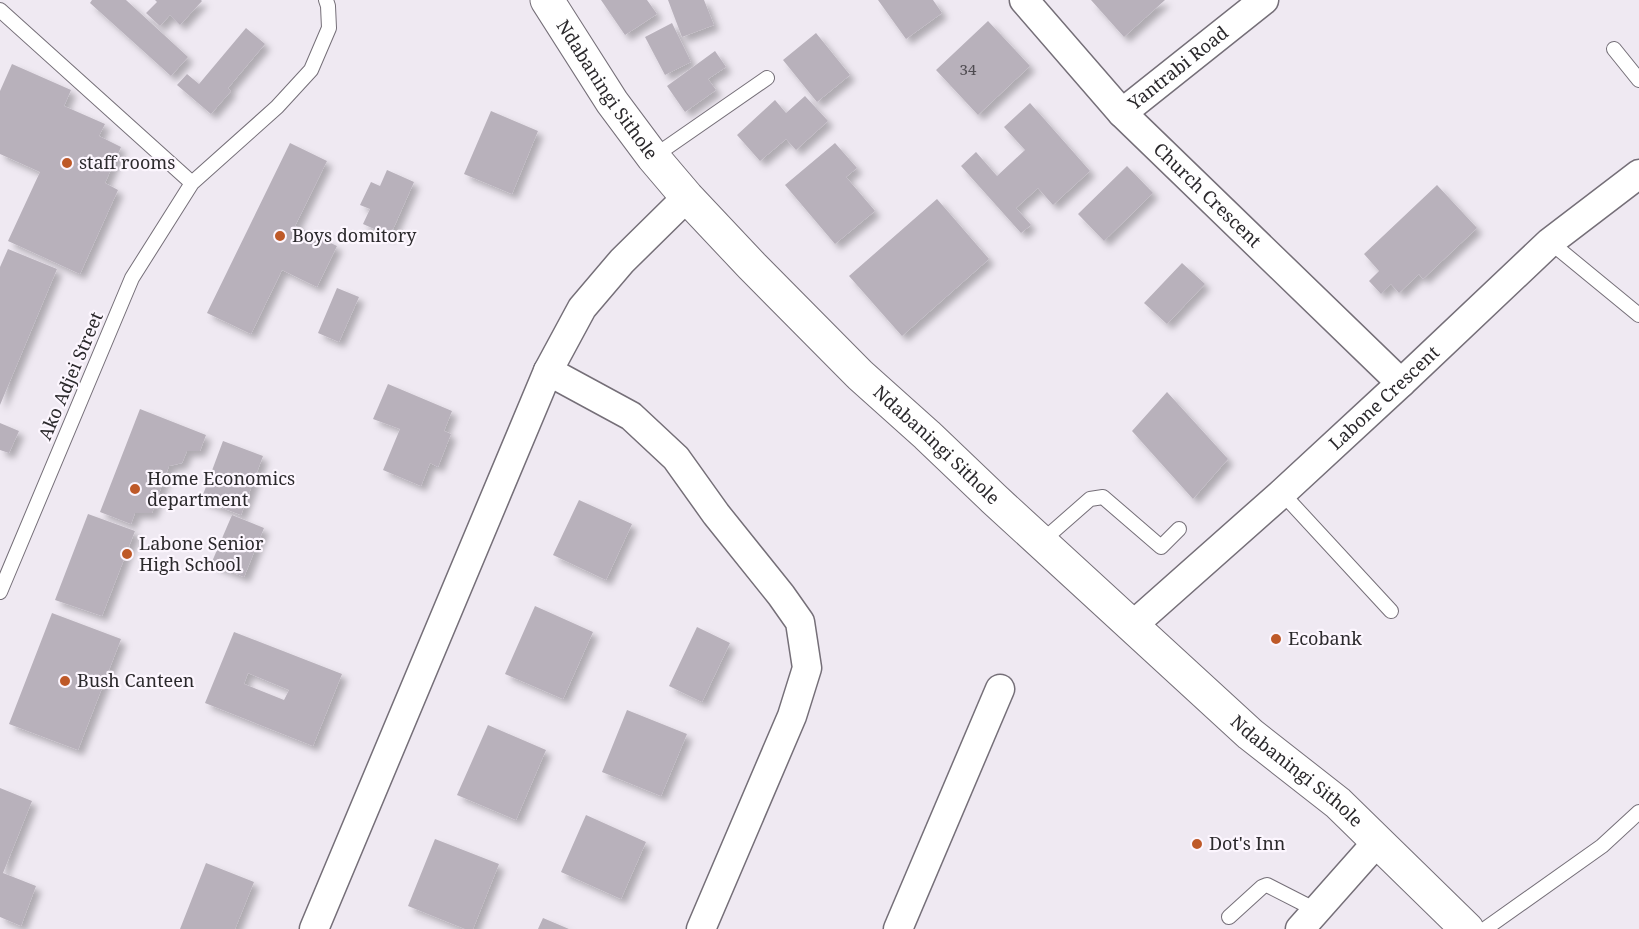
<svg xmlns="http://www.w3.org/2000/svg" width="1639" height="929" font-family="'Noto Serif',serif">
	<style>
		.building { fill: #b8b1bb; fill-rule: evenodd; filter: url(#shadow) }
		.lines { fill: none; stroke-linecap: round; stroke-linejoin: round }
		.lane-casing { stroke: #756f78; stroke-width: 16 }
		.street-casing { stroke: #756f78; stroke-width: 31 }
		.secondary-casing { stroke: #756f78; stroke-width: 35 }
		.lane { stroke: #fff; stroke-width: 14 }
		.street { stroke: #fff; stroke-width: 28 }
		.secondary { stroke: #fff; stroke-width: 33 }
		.poi-dot { fill: #be5928; stroke: #fcf6fe; stroke-width: 2 }
		.labels { text-anchor: middle; stroke-width: 4.5; stroke-linejoin: round; paint-order: stroke }
		.number-label { font-size: 15px; fill: #4e4b50 }
		.street-label { font-size: 18px; fill: #2b292c; stroke: #fcf6fe }
		.poi-label { font-size: 18px; fill: #2b292c; stroke: #fcf6fe; text-anchor: start }
	</style>
	<defs>
		<filter id="shadow"><feDropShadow dx="5.5" dy="5.5" stdDeviation="3" flood-color="#0004"/></filter>
	</defs>
	<rect width="100%" height="100%" fill="#efe9f2"/>
	<!-- building -->
	<path class="building" d="M 92,0 L 126,0 L 188,57 L 171,76 L 90,3 Z
		M 155,0 L 201,0 L 202,1 L 180,25 L 170,15 L 160,26 L 146,13 L 157,2 Z
		M 601,0 L 647,0 L 657,14 L 625,35 Z
		M 668,0 L 704,0 L 714,25 L 682,37 Z
		M 878,0 L 933,0 L 942,13 L 906,39 Z
		M 1091,0 L 1165,0 L 1124,37 Z
		M 988,21 L 1030,66 L 978,115 L 936,70 Z
		M 672,23 L 691,62 L 665,75 L 645,37 Z
		M 246,28 L 265,44 L 228,88 L 231,91 L 211,114 L 177,85 L 187,74 L 199,84 Z
		M 816,33 L 850,75 L 817,102 L 783,60 Z
		M 715,51 L 726,67 L 708,79 L 716,90 L 685,112 L 667,86 Z
		M 12,64 L 71,90 L 64,106 L 105,124 L 99,136 L 121,147 L 105,183 L 118,190 L 80,274 L 8,241 L 40,172 L 0,154 L 0,91 Z
		M 805,96 L 828,121 L 796,150 L 786,139 L 760,161 L 737,135 L 775,100 L 786,113 Z
		M 1030,103 L 1090,171 L 1053,205 L 1038,188 L 1016,208 L 1031,225 L 1021,233 L 961,166 L 976,152 L 997,176 L 1025,150 L 1004,127 Z
		M 491,111 L 538,131 L 512,194 L 464,174 Z
		M 290,143 L 327,161 L 295,226 L 337,246 L 317,287 L 282,270 L 251,334 L 207,313 Z
		M 835,143 L 857,168 L 846,177 L 875,211 L 835,244 L 785,185 Z
		M 1127,166 L 1153,193 L 1104,241 L 1078,214 Z
		M 387,170 L 414,182 L 390,236 L 363,224 L 370,209 L 360,205 L 371,182 L 380,186 Z
		M 1437,185 L 1477,228 L 1423,279 L 1419,274 L 1399,293 L 1391,284 L 1381,294 L 1369,281 L 1379,271 L 1364,254 Z
		M 937,199 L 989,259 L 902,336 L 849,276 Z
		M 8,249 L 57,269 L 0,405 L 0,267 Z
		M 1182,263 L 1205,284 L 1167,324 L 1144,303 Z
		M 337,288 L 359,297 L 339,342 L 318,333 Z
		M 388,384 L 452,411 L 444,431 L 451,434 L 438,467 L 430,463 L 421,486 L 383,470 L 400,429 L 373,419 Z
		M 1167,392 L 1228,459 L 1193,499 L 1132,431 Z
		M 140,409 L 206,435 L 200,451 L 187,451 L 182,463 L 169,466 L 152,513 L 135,513 L 131,524 L 100,512 Z
		M 0,423 L 19,431 L 9,453 L 0,450 Z
		M 223,441 L 263,456 L 241,515 L 201,500 Z
		M 579,500 L 632,524 L 606,580 L 553,555 Z
		M 88,514 L 135,531 L 102,616 L 55,600 Z
		M 232,515 L 264,528 L 244,577 L 211,564 Z
		M 535,606 L 593,632 L 563,699 L 505,674 Z
		M 52,613 L 121,639 L 78,750 L 9,724 Z
		M 697,627 L 730,643 L 702,702 L 669,686 Z
		M 234,632 L 342,674 L 313,746 L 205,703 ZM 248,673 L 289,690 L 284,700 L 244,684 Z
		M 627,710 L 687,734 L 661,796 L 602,772 Z
		M 488,725 L 546,750 L 516,820 L 457,795 Z
		M 0,788 L 32,801 L 3,873 L 36,886 L 21,926 L 0,917 Z
		M 586,815 L 646,842 L 621,899 L 561,872 Z
		M 435,839 L 499,864 L 473,929 L 465,929 L 408,906 Z
		M 206,863 L 254,882 L 235,929 L 180,929 Z
		M 543,918 L 569,929 L 538,929 Z"/>
	<g class="lines">
		<!-- lane casing -->
		<g class="lane-casing">
			<path id="lane" d="M 0,10 L 192,183
				M 1614,49 L 1639,80
				M 653,157 L 767,78
				M 1550,242 L 1639,315
				M 1282,493 L 1391,611
				M 1041,542 L 1090,499 L 1103,497 L 1161,547 L 1179,529
				M 0,592 L 132,278 L 192,183 L 277,107 L 311,70 L 329,28 L 328,6 L 326,0
				M 1229,917 L 1262,887 L 1267,885 L 1316,910
				M 1485,929 L 1602,846 L 1639,812"/>
		</g>
		<!-- street casing -->
		<g class="street-casing">
			<g id="street">
				<path id="s1" d="M 1024,0 L 1122,113 L 1401,383"/>
				<path id="s2" d="M 1122,113 L 1264,0"/>
				<path d="M 548,371 L 631,416 L 676,458 L 716,514 L 781,595 L 800,622 L 807,668 L 792,716 L 701,929"/>
				<path id="s3" d="M 1132,626 L 1282,493 L 1401,383 L 1550,242 L 1639,174"/>
				<path d="M 314,929 L 548,371 L 582,308 L 622,261 L 687,197"/>
				<path d="M 898,929 L 1000,689"/>
				<path d="M 1300,929 L 1378,841"/>
			</g>
		</g>
		<!-- secondary casing -->
		<g class="secondary-casing">
			<g id="secondary">
				<path id="s4" d="M 547,0 L 612,102 L 653,157 L 687,197 L 752,266 L 860,375 L 927,435 L 994,499 L 1250,734 L 1338,803 L 1467,929"/>
			</g>
		</g>
		<!-- lane -->
		<use href="#lane" class="lane"/>
		<!-- street -->
		<use href="#street" class="street"/>
		<!-- secondary -->
		<use href="#secondary" class="secondary"/>
	</g>
	<!-- markers -->
	<g class="poi-dot">
		<circle cx="67" cy="163" r="6"/>
		<circle cx="280" cy="236" r="6"/>
		<circle cx="135" cy="489" r="6"/>
		<circle cx="127" cy="554" r="6"/>
		<circle cx="1276" cy="639" r="6"/>
		<circle cx="65" cy="681" r="6"/>
		<circle cx="1197" cy="844" r="6"/>
	</g>
	<g class="labels">
		<!-- number labels -->
		<g class="number-label">
			<text x="968" y="75">34</text>
		</g>
		<!-- street labels -->
		<g class="street-label">
			<text dy="6" stroke="none"><textPath href="#s2" startOffset="72">Yantrabi Road</textPath></text>
			<text dy="6" stroke="none"><textPath href="#s4" startOffset="108">Ndabaningi Sithole</textPath></text>
			<text dy="6" stroke="none"><textPath href="#s1" startOffset="268">Church Crescent</textPath></text>
			<text transform="translate(71 376) rotate(-67)" y="6">Ako Adjei Street</text>
			<text dy="6" stroke="none"><textPath href="#s3" startOffset="340">Labone Crescent</textPath></text>
			<text dy="6" stroke="none"><textPath href="#s4" startOffset="594">Ndabaningi Sithole</textPath></text>
			<text dy="6" stroke="none"><textPath href="#s4" startOffset="1080">Ndabaningi Sithole</textPath></text>
		</g>
		<!-- poi labels -->
		<g class="poi-label">
			<text x="79" y="169">staff rooms</text>
			<text x="292" y="242">Boys domitory</text>
			<text x="147" y="485">Home Economics<tspan x="147" dy="21">department</tspan></text>
			<text x="139" y="550">Labone Senior<tspan x="139" dy="21">High School</tspan></text>
			<text x="1288" y="645">Ecobank</text>
			<text x="77" y="687">Bush Canteen</text>
			<text x="1209" y="850">Dot's Inn</text>
		</g>
	</g>
</svg>
